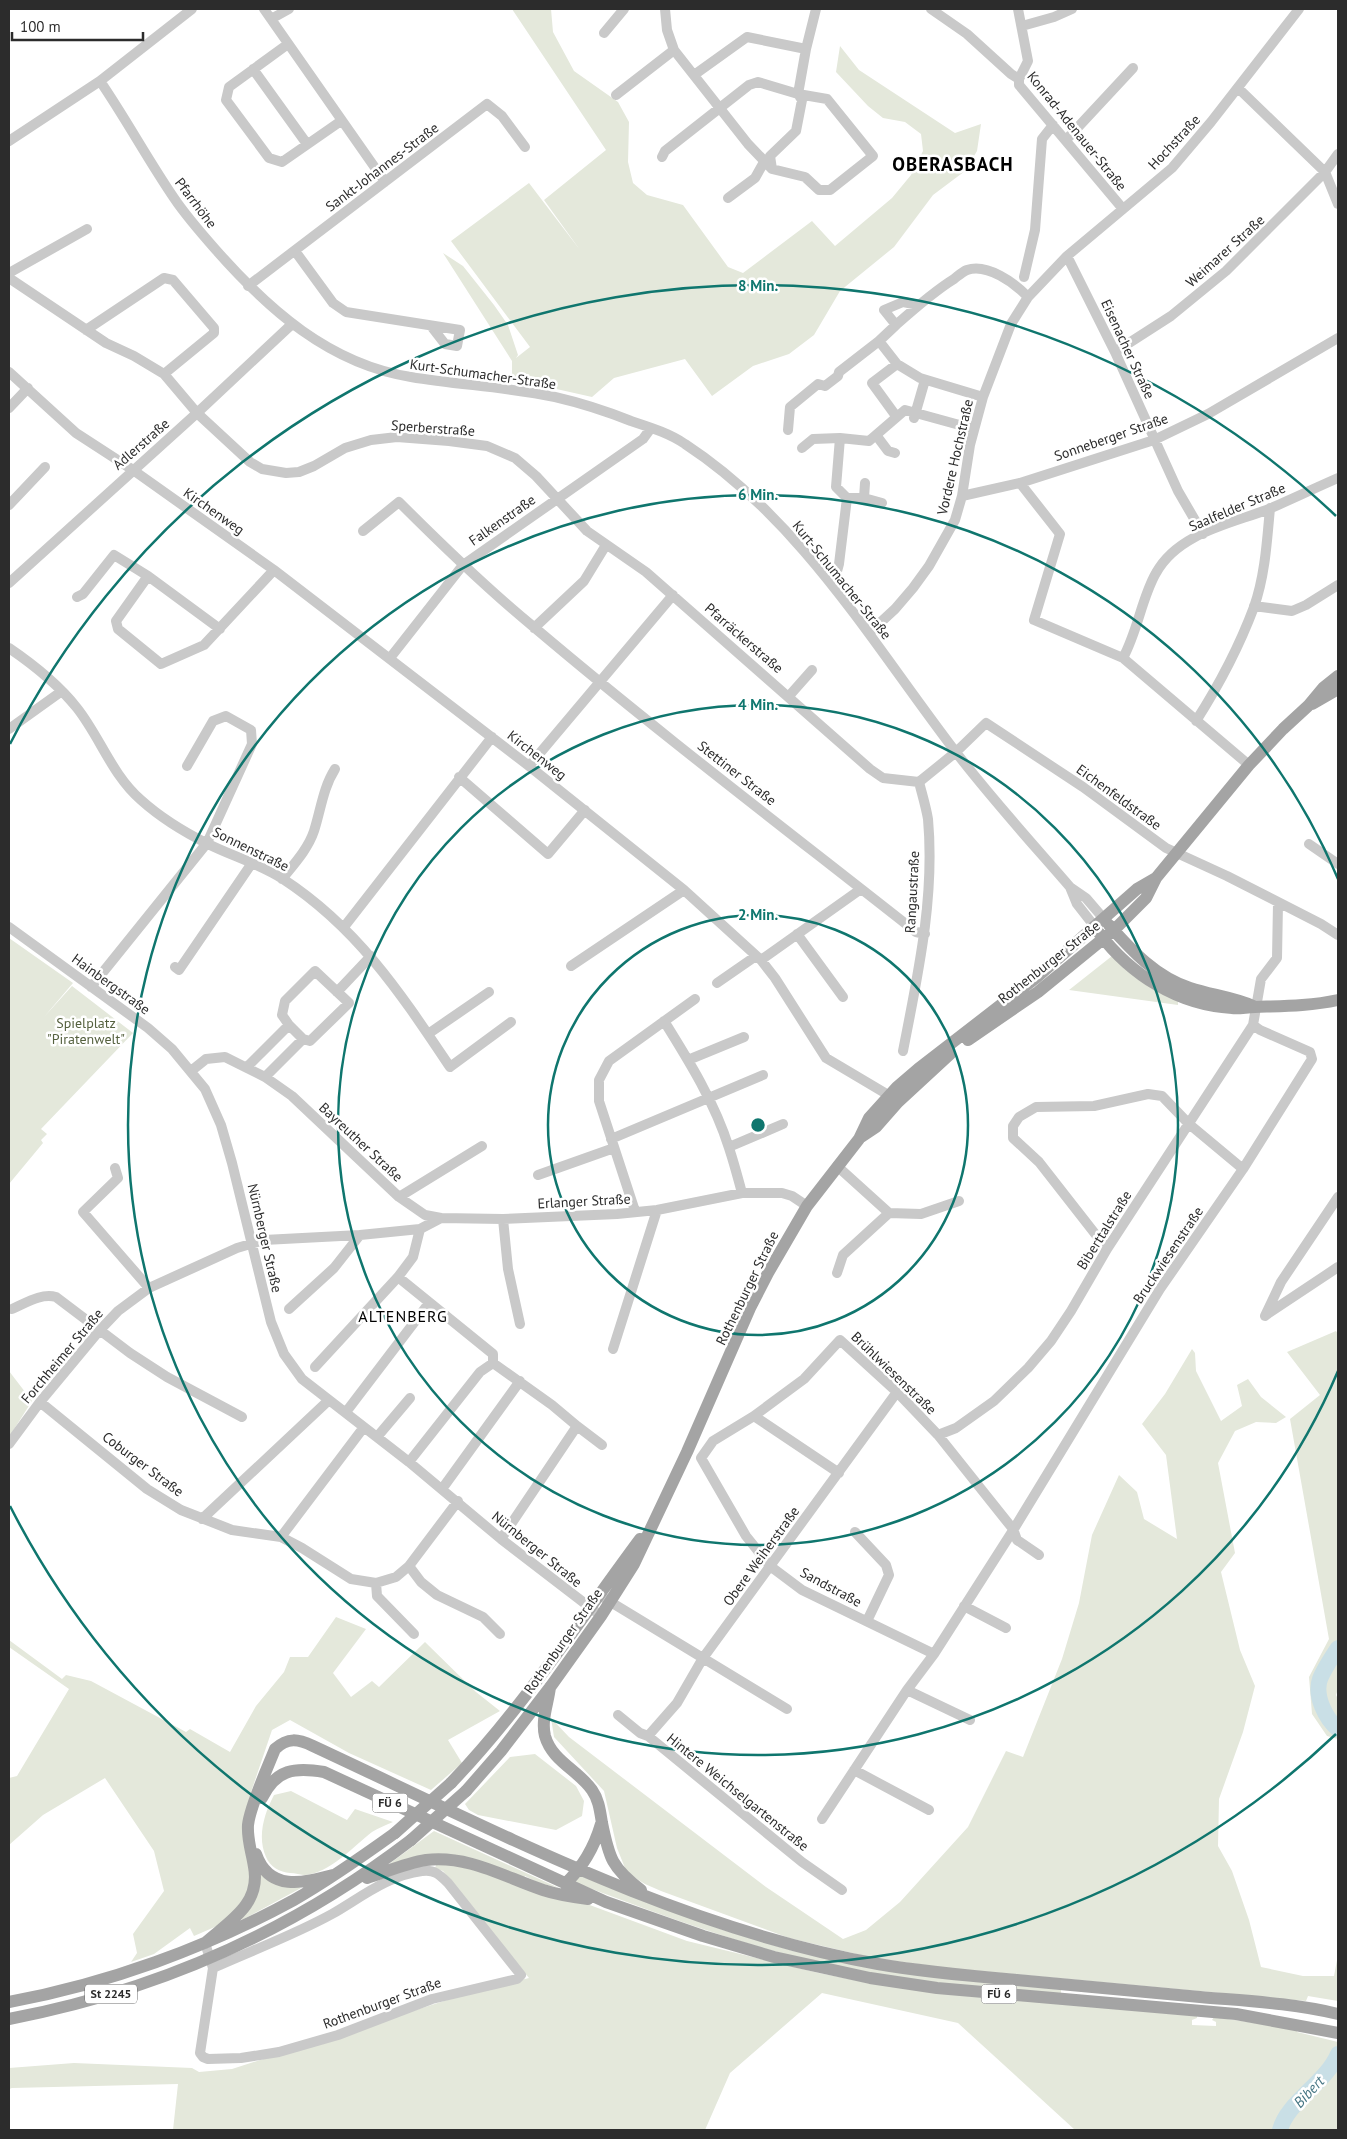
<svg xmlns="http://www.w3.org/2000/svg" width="1347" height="2139" font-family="'PT Sans',sans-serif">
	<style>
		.green { fill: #e4e8db }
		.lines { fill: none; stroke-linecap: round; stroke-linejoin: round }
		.river { stroke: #c9dfe6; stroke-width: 16 }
		.minor { stroke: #c9c9c9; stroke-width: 10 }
		.major { stroke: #a4a4a4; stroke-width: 12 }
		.major-bridge { stroke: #a4a4a4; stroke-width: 12 }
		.ring { fill: none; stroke: #0f766e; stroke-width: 2.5 }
		.labels { text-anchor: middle; stroke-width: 5; stroke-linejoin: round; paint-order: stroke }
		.shield { fill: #fff; stroke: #6b6b6b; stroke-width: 1 }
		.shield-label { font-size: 12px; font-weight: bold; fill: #2c2c2c }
		.street-label { font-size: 14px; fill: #2c2c2c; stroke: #fff }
		.park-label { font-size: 14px; fill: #55613f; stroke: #fff }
		.water-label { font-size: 15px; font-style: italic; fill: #457583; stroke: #fff }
		.quarter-label { font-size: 16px; letter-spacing: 1px; fill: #000; stroke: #fff }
		.district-label { font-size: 19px; font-weight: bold; letter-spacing: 1px; fill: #000; stroke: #fff }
		.centre { fill: #0f766e; stroke: #fff; stroke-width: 2.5 }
		.ring-label { font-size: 15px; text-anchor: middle; font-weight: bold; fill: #0f766e; stroke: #fff; stroke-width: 5; stroke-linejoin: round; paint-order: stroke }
	</style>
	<rect width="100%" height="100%" fill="#fff"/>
	<!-- green -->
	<path class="green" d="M 512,9 L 551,9 L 553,32 L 574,71 L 618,102 L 629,122 L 628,162 L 633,183 L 647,195 L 683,205 L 728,267 L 743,273 L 812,221 L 835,246 L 892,198 L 911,175 L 923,151 L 921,134 L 905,122 L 883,118 L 868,106 L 836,72 L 840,46 L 859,70 L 955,133 L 981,124 L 977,151 L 965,171 L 933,195 L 894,247 L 840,291 L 814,335 L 789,354 L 753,366 L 712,396 L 685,359 L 614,378 L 592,397 L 512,379 L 512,361 L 443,253 L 463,266 L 494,305 L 508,325 L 518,355 L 516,358 L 530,347 L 451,241 L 529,183 L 580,250 L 544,200 L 606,150 Z
		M 9,938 L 73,983 L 44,1017 L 72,986 L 133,1033 L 41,1129 L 47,1134 L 41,1140 L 43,1143 L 9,1184 L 9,1100 L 10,1101 L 9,1099 Z
		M 1112,956 L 1178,1000 L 1178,1005 L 1069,990 Z
		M 1336,1331 L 1338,1334 L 1338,1689 L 1336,1695 L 1338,1699 L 1338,1739 L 1327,1736 L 1312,1714 L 1309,1677 L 1329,1639 L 1290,1419 L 1320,1395 L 1287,1352 Z
		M 1192,1349 L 1195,1353 L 1196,1371 L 1221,1421 L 1242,1406 L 1237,1385 L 1248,1379 L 1261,1397 L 1286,1417 L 1276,1423 L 1256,1422 L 1235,1431 L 1218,1463 L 1235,1553 L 1221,1572 L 1240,1650 L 1255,1686 L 1243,1732 L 1219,1799 L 1218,1846 L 1232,1871 L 1249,1920 L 1261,1967 L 1303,1976 L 1334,1976 L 1338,1955 L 1338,2001 L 1308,1996 L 1306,2001 L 947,1968 L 873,1958 L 789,1938 L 661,1891 L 645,1884 L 627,1873 L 617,1848 L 604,1791 L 554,1737 L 551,1718 L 569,1737 L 766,1887 L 843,1939 L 866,1930 L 900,1902 L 968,1827 L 1006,1751 L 1023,1757 L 1062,1659 L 1079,1603 L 1092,1535 L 1119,1475 L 1137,1492 L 1144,1519 L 1177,1539 L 1166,1455 L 1142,1424 L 1165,1394 Z
		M 9,1371 L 32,1401 L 9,1437 Z
		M 336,1617 L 366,1629 L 333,1673 L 351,1697 L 372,1681 L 379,1687 L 425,1642 L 476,1692 L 500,1711 L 448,1740 L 462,1763 L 431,1790 L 349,1753 L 290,1720 L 272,1730 L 250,1795 L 245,1832 L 251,1890 L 224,1923 L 194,1936 L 190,1928 L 154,1954 L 131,1962 L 137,1953 L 133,1934 L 164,1891 L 154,1851 L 105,1778 L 43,1815 L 9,1845 L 9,1778 L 17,1776 L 69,1689 L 9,1647 L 9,1640 L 62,1679 L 66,1675 L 91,1681 L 186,1732 L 190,1729 L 230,1752 L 256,1706 L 284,1672 L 290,1657 L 308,1657 Z
		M 535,1754 L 576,1786 L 584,1801 L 582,1816 L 556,1830 L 478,1815 L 469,1810 L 465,1804 L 510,1757 Z
		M 291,1791 L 347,1820 L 355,1809 L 393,1822 C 386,1825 378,1828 372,1832 C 354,1846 330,1873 305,1875 C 301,1875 295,1873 290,1873 C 280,1872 270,1867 266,1857 C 257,1837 264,1814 274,1795 Z
		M 434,1831 L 559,1888 L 539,1883 L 525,1876 L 524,1878 L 476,1861 L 385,1867 Z
		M 437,1863 L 460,1864 L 587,1904 L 687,1941 L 819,1973 L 874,1984 L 968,1996 L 1197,2016 L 1197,2018 L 1192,2020 L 1192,2025 L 1216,2026 L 1216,2022 L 1212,2020 L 1214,2017 L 1297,2029 L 1297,2032 L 1338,2042 L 1338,2130 L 1075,2130 L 958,2023 L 822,1993 L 730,2073 L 705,2130 L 173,2130 L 178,2084 L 12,2088 L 9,2089 L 9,2068 L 74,2063 L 192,2068 L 199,2072 L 232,2069 L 472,1992 L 529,1978 L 443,1871 L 435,1868 Z
		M 258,1870 L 301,1888 L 242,1920 L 241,1919 Z
		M 581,1876 L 723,1930 L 793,1951 L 1061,1990 L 1061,1995 C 992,1989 922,1983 854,1970 C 759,1952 669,1918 579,1884 L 576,1882 L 577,1877 Z"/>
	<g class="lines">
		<!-- river -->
		<path class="river" d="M 1338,1648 C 1332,1657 1324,1669 1320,1679 C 1314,1696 1326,1719 1338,1729
			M 1280,2130 C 1287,2102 1326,2083 1338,2054"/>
		<!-- minor -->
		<path class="minor" d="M 264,9 L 385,182
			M 931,9 L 967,34 L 1011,74 L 1019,79 L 1019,85 L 1123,209
			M 1018,9 L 1028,61 L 1019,79
			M 271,19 L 289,9
			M 1022,26 L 1054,17 L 1072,9
			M 604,33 L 624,9
			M 288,44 L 229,87 L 226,100 L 269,158 L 282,162 L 341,121
			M 253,69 L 307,144
			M 694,75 L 747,37 L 806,49
			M 100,81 C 126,119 148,160 174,198 C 186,216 201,233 216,250 C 268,309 329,364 411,377 C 458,385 508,387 555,397 C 581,403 606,411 631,421 C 649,427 669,433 685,444 C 801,520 873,644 955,751 C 991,798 1031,842 1070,887 L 1086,898 L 1104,919
			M 1238,88 L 1325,172 L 1338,204
			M 616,95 L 674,50
			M 1066,140 L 1133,68
			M 9,141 L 100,81 L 192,9
			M 662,157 L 665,151 L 749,85 L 758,82 L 798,94 L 827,99 L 873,156 L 830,190 L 819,190 L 805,177 L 772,169 L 748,144 L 674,50 L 667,30 L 665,9
			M 772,169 L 770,156 L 796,131 L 802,100 L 798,94 L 806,49 L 816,9
			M 728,198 L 755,178 L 764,162
			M 295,251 L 333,303 L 346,312 L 460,330 L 457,346 L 445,344 L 431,326
			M 1067,256 L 1115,352 L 1178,491 L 1203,534
			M 9,273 L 87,229
			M 1024,277 L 1035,230 L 1042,139 L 1053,125
			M 9,278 L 106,343 L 134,356 L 164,374 L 197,413 L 250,462 L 262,469 L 286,473 L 299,472 L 314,466 L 345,448 L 371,440 L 397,437 L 449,441 L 487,446 L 515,458 L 536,476 L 587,531 L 646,572 L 870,769 L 883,778 L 919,782
			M 248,286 L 487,104 L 502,116 L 525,147
			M 919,305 L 903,302 L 884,310 L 896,325 C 914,309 933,292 954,279 C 958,276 962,272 967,270 C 987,263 1015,283 1028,297
			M 86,330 L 164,278 L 173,280 L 214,328 L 214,333 L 164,374
			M 879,341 L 896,325
			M 1115,352 L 1171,316 L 1226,271 L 1325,172 L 1338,154
			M 9,372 L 76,433 L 133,470 L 274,570 L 529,766 L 684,890 L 761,960 L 775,978 L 826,1058 L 890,1096
			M 9,408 L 28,388
			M 896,416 L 872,383 L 897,364
			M 914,418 L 925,380
			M 788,430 L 790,407 L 818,384 L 825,386 L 838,376 L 839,372 L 879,341 L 897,364 L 920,378 L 983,397
			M 876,435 L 888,451 L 895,453
			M 802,448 L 813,439 L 840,438 L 869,441 L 905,410 L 974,429
			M 1020,483 L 1060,534 L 1034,620 L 1123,658 L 1249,765
			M 962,496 L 1020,483 L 1154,440 L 1208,414 L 1338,338
			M 847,498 L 864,498 L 865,483
			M 864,498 L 882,503
			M 9,505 L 45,467
			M 363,531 L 399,502 C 443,546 487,589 535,628 C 659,733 788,831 916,932 L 925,934
			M 148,576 L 220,629
			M 9,583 L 197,413 L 291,325
			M 833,586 L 839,564 L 847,498 L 836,487 L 840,438
			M 77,597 L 83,594 L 114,555 L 148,576 L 116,621 L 118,629 L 161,664 L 204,645 L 274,570
			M 1254,606 L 1292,611 L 1306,605 L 1338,585
			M 534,628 L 584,581 L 606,545
			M 869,633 L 895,609 L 913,588 L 929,566 L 955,520 L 962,496 L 970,445 L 983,397 L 1011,324 L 1028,297 L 1067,256 L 1172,168 L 1211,122 L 1299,9
			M 9,648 C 34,665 58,684 77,708 C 100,737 112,775 141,800 C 161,818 184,832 208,844 C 232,856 260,864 283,879 C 358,928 401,994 450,1067 L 511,1022
			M 390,658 L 463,565 L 643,439 L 651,428
			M 1123,658 C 1138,630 1142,597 1156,573 C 1178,533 1230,524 1269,509 C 1292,499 1315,488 1338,478
			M 789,696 L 812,670
			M 1196,721 C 1219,685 1239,647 1254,607 C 1265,576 1267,541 1270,508
			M 9,729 L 62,691
			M 529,766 L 673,595
			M 459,777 L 548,854 L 585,810
			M 1309,844 L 1338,864
			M 282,879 C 294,864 308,849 314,831 C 321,809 323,788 335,769
			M 1070,887 L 1077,904 L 1095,927
			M 9,927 L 148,1028 L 172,1049 L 205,1089 L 221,1125 L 232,1163 L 271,1322 L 284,1354 L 302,1379 L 409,1462 L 501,1539 L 596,1612
			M 344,927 L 492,737
			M 797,934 L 843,997
			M 761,960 L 861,889
			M 571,966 L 684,890
			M 175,967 L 179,970 L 252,863
			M 717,983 L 756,956
			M 91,987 L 207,843 L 252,744 L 251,730 L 226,716 L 213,721 L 187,766
			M 337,992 L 371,956
			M 664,1021 C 689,1061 715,1103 729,1148 C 734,1163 738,1178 742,1193
			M 289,1025 L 282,1015 L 285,1001 L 315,971 L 349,1003 L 310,1041 L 303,1039
			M 428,1034 L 489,992
			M 903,1051 C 918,974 935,897 928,819 C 926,807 922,794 919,782 L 956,752 L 986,723 L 1083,787 L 1166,848 L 1227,876 L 1321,924 L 1338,935
			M 688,1060 L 744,1037
			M 247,1067 L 289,1025 L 303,1039 L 265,1077
			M 191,1071 L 206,1059 L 225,1057 L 265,1077 L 292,1096 L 399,1197 L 425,1215 L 441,1218
			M 611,1139 L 763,1075
			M 729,1147 L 783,1124
			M 837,1166 L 889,1213 L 921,1214 L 959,1201
			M 115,1168 L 118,1178 L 83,1212 L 149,1288
			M 538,1175 L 614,1148
			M 399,1197 L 482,1146
			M 635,1211 L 599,1101 L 599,1080 L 609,1061 L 695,999
			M 503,1219 L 508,1269 L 520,1324
			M 1107,1249 L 1039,1162 L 1013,1138 L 1013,1126 L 1019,1117 L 1036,1107 L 1094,1106 L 1148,1094 L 1162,1096 L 1189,1124 L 1243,1169
			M 837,1273 L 843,1255 L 889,1213
			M 398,1277 L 493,1354 L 493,1363
			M 12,1309 C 26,1303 41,1293 56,1297 L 130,1353 L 167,1377 L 242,1417
			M 289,1309 L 334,1268 L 360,1235
			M 1266,1315 L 1338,1267
			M 1265,1316 L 1281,1282 L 1338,1197
			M 613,1349 L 657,1210
			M 315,1367 L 398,1277 L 413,1257 L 420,1229
			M 40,1402 L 147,1489 L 181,1510 L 232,1530 L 281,1537 L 302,1548 L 351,1579 L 376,1583 L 377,1596 L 414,1634
			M 346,1412 L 429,1303
			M 754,1416 L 839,1473
			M 577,1426 L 602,1445
			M 938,1435 L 956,1428 L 994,1401 L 1028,1368 L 1051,1341 L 1071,1311 L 1107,1249 L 1253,1025 L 1261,979 L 1277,958 L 1278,903
			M 377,1437 L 410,1398
			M 9,1444 L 40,1402 L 99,1331 L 118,1311 L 149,1288 L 237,1248 L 264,1240 L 360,1235 L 420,1229 L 441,1218 L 503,1219 L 617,1214 L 657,1210 L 742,1193 L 782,1193 L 792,1196 L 807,1206
			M 409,1462 L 480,1372 L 493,1363 L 552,1405 L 577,1426 L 501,1539
			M 442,1489 L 520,1381
			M 458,1501 L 409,1566 L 421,1582 L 437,1595 L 483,1617 L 500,1634
			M 202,1519 L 329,1400
			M 855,1532 L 886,1565 L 889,1575 L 867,1621
			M 281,1537 L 364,1427
			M 376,1583 L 396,1577 L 409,1566
			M 604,1598 L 787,1709
			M 964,1606 L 1006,1628
			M 934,1654 L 802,1590 L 770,1566 L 746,1536 L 701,1458 L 713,1441 L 754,1416 L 804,1379 L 840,1340 L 897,1392 L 938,1435 L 1013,1529 L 1017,1540 L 1039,1555
			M 907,1690 L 970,1720
			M 618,1715 L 640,1733 L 648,1736 L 802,1862 L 842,1890
			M 648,1736 L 677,1703 L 703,1658 L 897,1392
			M 854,1770 L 929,1810
			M 822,1819 L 907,1690 L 934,1654 L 1012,1532 L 1160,1289 L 1243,1169 L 1312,1059 L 1310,1052 L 1260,1030 L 1253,1025
			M 205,1943 L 213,1968 L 200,2053 L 203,2057 L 208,2059 L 241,2058 L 279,2052 L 338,2035 L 432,1999 L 517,1979 L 521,1975 L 448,1883 C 440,1875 434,1869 422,1871 C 388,1875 360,1898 332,1914 C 294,1935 253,1950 213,1968"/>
		<!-- major -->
		<path class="major" d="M 1312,704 L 1338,689
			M 1109,925 C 1132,951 1156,977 1190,988 C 1211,995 1233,997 1253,1006
			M 1099,933 C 1131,975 1178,1005 1232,1008 C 1239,1009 1247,1007 1255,1007 C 1283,1006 1310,1006 1338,1000
			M 968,1040 L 1038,992 L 1114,930 L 1146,898 L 1156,878 L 1249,765 L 1283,729 L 1308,706 L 1323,688 L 1338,676
			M 861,1137 L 876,1127 L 898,1102 L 950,1054
			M 550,1687 C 548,1704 541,1720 545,1736 C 552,1761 578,1770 592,1790 C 599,1800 600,1811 602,1823 C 609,1858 612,1868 641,1890
			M 451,1783 C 522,1709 579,1621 640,1539
			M 466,1791 L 501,1751 L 551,1686 L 601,1616 L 634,1564 L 687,1452 L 750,1308 L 768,1273 L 807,1206 L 859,1139 L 869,1118 L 897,1087 L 918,1069 L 1037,977 L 1137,889 L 1156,878
			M 262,1798 C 276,1769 295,1767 324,1772 L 606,1902 L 703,1936 L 774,1957 L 870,1978 L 937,1988 L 1236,2014 L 1338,2033
			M 256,1854 C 269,1892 303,1883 333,1875
			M 367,1878 C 386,1872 406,1863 426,1860 C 469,1855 504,1877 543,1890 C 558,1895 573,1897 588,1899
			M 565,1884 C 583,1867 594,1848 601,1824
			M 205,1943 C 230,1921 261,1904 254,1867 C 252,1853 247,1840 248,1825 C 250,1806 267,1769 275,1749 C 288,1737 298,1739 313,1746 C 496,1831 678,1928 878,1964 C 924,1972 971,1976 1017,1980 C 1078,1986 1139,1991 1200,1997 C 1246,2001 1293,2003 1338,2014
			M 9,2002 C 107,1984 206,1948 294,1900 C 329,1880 363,1856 395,1833
			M 9,2019 C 156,1991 292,1931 411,1840"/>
		<!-- major-bridge -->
		<path class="major-bridge" d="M 395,1833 L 451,1783
			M 411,1840 L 466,1791"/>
	</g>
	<!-- distance rings -->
	<g class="ring">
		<circle cx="758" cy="1125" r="210"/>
		<circle cx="758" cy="1125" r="420"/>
		<path d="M1338 1371A630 630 0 1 1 1338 879"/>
		<path d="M1336 1734A839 839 0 0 1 10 1506M10 744A839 839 0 0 1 1336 516"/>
	</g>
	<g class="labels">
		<!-- shield labels -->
		<g class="shield">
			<rect x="372.5" y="1793.5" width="35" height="19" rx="4"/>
			<rect x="85" y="1984.5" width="52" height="19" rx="4"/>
			<rect x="981.5" y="1984.5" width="35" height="19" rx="4"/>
		</g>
		<g class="shield-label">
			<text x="390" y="1807">FÜ 6</text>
			<text x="111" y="1998">St 2245</text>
			<text x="999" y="1998">FÜ 6</text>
		</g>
		<!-- street labels -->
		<g class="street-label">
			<text transform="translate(1077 131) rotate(51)" y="5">Konrad-Adenauer-Straße</text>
			<text transform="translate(1174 142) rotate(-47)" y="5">Hochstraße</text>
			<text transform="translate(382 167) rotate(-37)" y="5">Sankt-Johannes-Straße</text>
			<text transform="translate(196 203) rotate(53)" y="5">Pfarrhöhe</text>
			<text transform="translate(1225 251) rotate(-42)" y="5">Weimarer Straße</text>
			<text transform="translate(1128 349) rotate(65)" y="5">Eisenacher Straße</text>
			<text transform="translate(483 374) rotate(8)" y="5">Kurt-Schumacher-Straße</text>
			<text transform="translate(433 428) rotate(4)" y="5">Sperberstraße</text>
			<text transform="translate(1111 437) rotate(-19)" y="5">Sonneberger Straße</text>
			<text transform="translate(141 444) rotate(-41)" y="5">Adlerstraße</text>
			<text transform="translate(955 457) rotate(-77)" y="5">Vordere Hochstraße</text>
			<text transform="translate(1237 507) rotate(-23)" y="5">Saalfelder Straße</text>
			<text transform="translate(214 511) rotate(35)" y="5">Kirchenweg</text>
			<text transform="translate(502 520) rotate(-35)" y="5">Falkenstraße</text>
			<text transform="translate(842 580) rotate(51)" y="5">Kurt-Schumacher-Straße</text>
			<text transform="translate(744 638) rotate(41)" y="5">Pfarräckerstraße</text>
			<text transform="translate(537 755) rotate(38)" y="5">Kirchenweg</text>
			<text transform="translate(737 773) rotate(38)" y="5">Stettiner Straße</text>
			<text transform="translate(1119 797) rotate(36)" y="5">Eichenfeldstraße</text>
			<text transform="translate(251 849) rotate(26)" y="5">Sonnenstraße</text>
			<text transform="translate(912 892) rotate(-87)" y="5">Rangaustraße</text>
			<text transform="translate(1049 962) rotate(-38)" y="5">Rothenburger Straße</text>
			<text transform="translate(111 984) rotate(36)" y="5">Hainbergstraße</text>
			<text transform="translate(361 1142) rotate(43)" y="5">Bayreuther Straße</text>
			<text transform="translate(584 1201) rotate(-3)" y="5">Erlanger Straße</text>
			<text transform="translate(1104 1230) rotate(-58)" y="5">Biberttalstraße</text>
			<text transform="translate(265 1238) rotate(77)" y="5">Nürnberger Straße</text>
			<text transform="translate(1168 1255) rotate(-56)" y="5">Bruckwiesenstraße</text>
			<text transform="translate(747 1288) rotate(-64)" y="5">Rothenburger Straße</text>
			<text transform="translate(62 1356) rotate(-50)" y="5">Forchheimer Straße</text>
			<text transform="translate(894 1373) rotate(44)" y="5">Brühlwiesenstraße</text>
			<text transform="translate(143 1464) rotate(37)" y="5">Coburger Straße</text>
			<text transform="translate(537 1549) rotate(39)" y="5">Nürnberger Straße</text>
			<text transform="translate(761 1556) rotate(-54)" y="5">Obere Weiherstraße</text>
			<text transform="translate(831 1587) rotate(28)" y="5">Sandstraße</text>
			<text transform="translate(563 1641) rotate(-55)" y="5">Rothenburger Straße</text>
			<text transform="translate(738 1792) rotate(39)" y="5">Hintere Weichselgartenstraße</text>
			<text transform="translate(382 2003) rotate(-20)" y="5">Rothenburger Straße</text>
		</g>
		<!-- park labels -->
		<g class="park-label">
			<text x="86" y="1028">Spielplatz<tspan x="86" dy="16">"Piratenwelt"</tspan></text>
		</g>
		<!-- water labels -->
		<g class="water-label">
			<text transform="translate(1309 2092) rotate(-47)" y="5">Bibert</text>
		</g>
		<!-- quarter labels -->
		<g class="quarter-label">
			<text x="403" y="1322">ALTENBERG</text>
		</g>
		<!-- district labels -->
		<g class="district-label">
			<text x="953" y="171">OBERASBACH</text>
		</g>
	</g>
	<circle cx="758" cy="1125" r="8" class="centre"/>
	<g class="ring-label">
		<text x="758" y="291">8 Min.</text>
		<text x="758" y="500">6 Min.</text>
		<text x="758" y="710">4 Min.</text>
		<text x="758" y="920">2 Min.</text>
	</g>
	<!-- border -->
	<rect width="1347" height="2139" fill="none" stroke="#2c2c2c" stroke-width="20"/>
	<!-- scale -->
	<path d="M12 32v8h131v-8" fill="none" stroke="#2c2c2c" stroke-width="2.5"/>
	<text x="20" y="32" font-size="15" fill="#2c2c2c" stroke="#ffffff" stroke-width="4" paint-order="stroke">100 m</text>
</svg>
